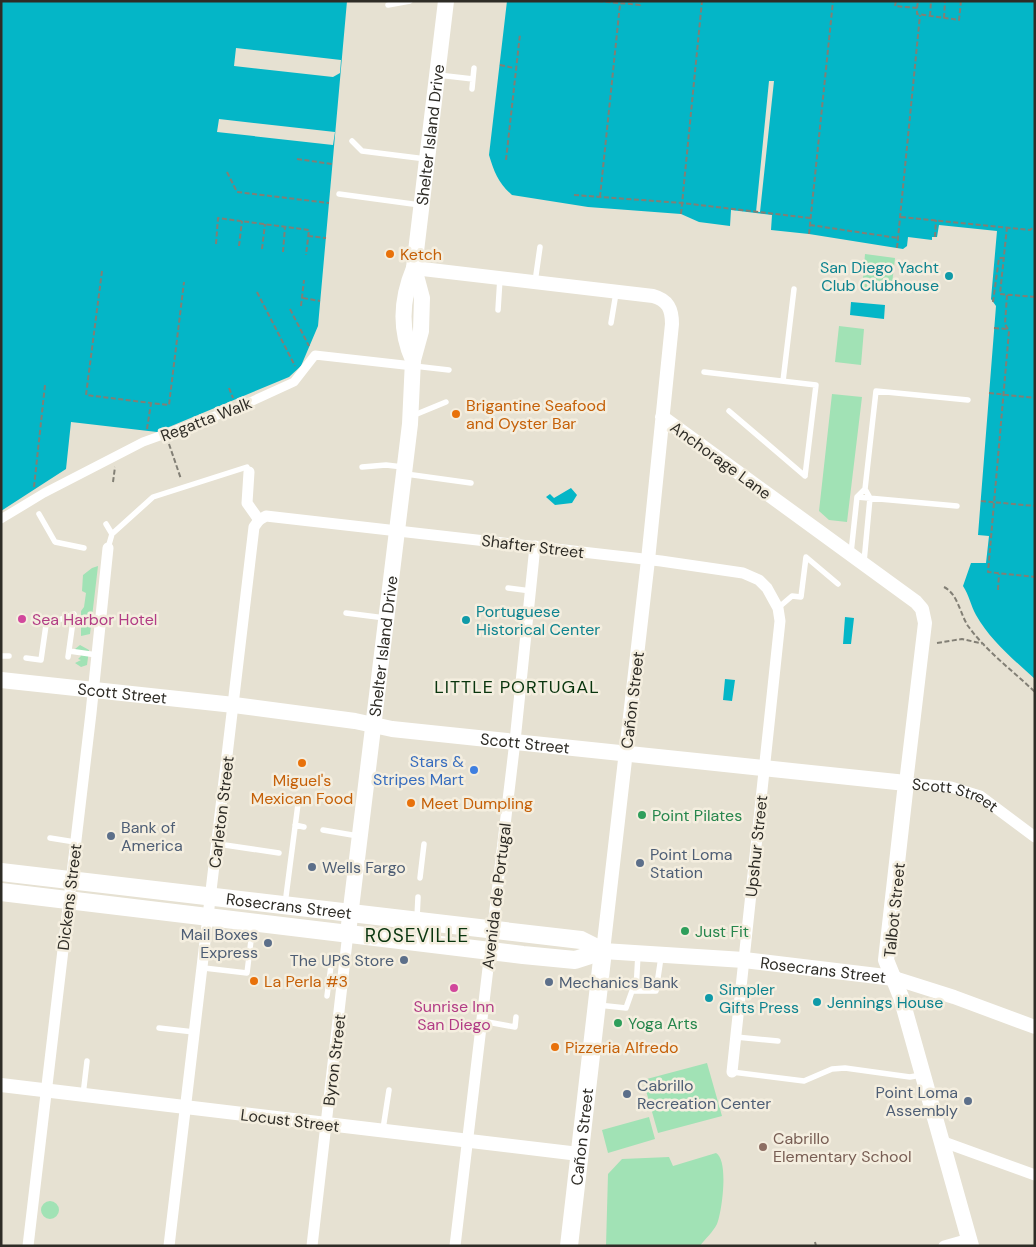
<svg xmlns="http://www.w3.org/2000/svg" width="1036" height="1247" font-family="'DM Sans',sans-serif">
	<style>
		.green { fill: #a1e2b5 }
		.water { fill: #04b6c7 }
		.pier { fill: #e6e1d2 }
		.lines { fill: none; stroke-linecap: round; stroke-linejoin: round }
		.path { stroke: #827f75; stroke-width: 2; stroke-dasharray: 5 2.5; stroke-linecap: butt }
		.service { stroke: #fff; stroke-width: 5.5 }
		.pedestrian { stroke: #fff; stroke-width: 9 }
		.minor { stroke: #fff; stroke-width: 11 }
		.tertiary { stroke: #fff; stroke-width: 14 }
		.secondary { stroke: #fff; stroke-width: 16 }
		.primary { stroke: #fff; stroke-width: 18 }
		.food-dot { fill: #e8710a; stroke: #f4eedf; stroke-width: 2 }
		.culture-dot { fill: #0f9aa8; stroke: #f4eedf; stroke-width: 2 }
		.hotel-dot { fill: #d1479c; stroke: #f4eedf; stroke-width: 2 }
		.shop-dot { fill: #3f7fe0; stroke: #f4eedf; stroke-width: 2 }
		.leisure-dot { fill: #2e9e5b; stroke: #f4eedf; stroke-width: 2 }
		.service-dot { fill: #5c6f8a; stroke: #f4eedf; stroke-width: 2 }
		.education-dot { fill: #8d6e63; stroke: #f4eedf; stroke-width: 2 }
		.labels { text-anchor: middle; stroke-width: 5; stroke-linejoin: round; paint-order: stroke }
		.street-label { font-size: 16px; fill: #2e2c26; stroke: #f4eedf }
		.food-label { font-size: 16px; fill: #c56008; stroke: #f4eedf; text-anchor: start }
		.culture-label { font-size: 16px; fill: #0d838f; stroke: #f4eedf; text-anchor: start }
		.hotel-label { font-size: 16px; fill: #b23c85; stroke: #f4eedf; text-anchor: start }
		.shop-label { font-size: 16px; fill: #366cbe; stroke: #f4eedf; text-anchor: end }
		.leisure-label { font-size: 16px; fill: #27864d; stroke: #f4eedf; text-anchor: start }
		.service-label { font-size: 16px; fill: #4e5e75; stroke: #f4eedf; text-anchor: start }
		.education-label { font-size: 16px; fill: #785e54; stroke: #f4eedf; text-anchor: start }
		.neighbourhood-label { font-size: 18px; letter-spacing: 1px; fill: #09350e; stroke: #f4eedf }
		.quarter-label { font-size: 19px; letter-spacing: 1px; fill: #09350e; stroke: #f4eedf }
	</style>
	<rect width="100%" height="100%" fill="#e6e1d2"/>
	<!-- green -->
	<path class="green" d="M 865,254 L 895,258 L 891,293 L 882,293 L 882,286 L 872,284 L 870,292 L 862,290 Z
		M 839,326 L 864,329 L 861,365 L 835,362 Z
		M 832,394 L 862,397 L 847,522 L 829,520 L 819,511 Z
		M 98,566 L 90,634 L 81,636 L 81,611 L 84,607 L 86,593 L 82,591 L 83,575 L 92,568 Z
		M 80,645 L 89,650 L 87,665 L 81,667 L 75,663 L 81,660 L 78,659 L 81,656 L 75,649 Z
		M 707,1063 L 722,1116 L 658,1133 L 643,1080 Z
		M 649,1117 L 655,1139 L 608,1153 L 602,1130 Z
		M 716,1153 C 729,1160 722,1212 717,1224 C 713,1232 705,1239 700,1246 L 606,1246 L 608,1174 L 622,1159 L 669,1157 L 673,1166 Z
		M41 1210a9 9 0 1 1 18 0a9 9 0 1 1-18 0Z"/>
	<!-- water -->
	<path class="water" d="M 1,1 L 347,1 L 318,326 L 301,366 L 289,377 L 157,432 L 71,422 L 66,469 L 1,511 Z
		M 507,1 L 1035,1 L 1035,679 C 1014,660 990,640 976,615 C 971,606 969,595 963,586 L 971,563 L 986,563 L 989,536 L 978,535 L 996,306 L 991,299 L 997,231 L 939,225 L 937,237 L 932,237 L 932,240 L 908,237 L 907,246 L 903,249 L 809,234 L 771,230 L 772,215 L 731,210 L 730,226 L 699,222 L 681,214 L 588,207 L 512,195 C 499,184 494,172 489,155 Z
		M 851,302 L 885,305 L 884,319 L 850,315 Z
		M 571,488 L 577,495 L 572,503 L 555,505 L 546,497 L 550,494 L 554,498 Z
		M 845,617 L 854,618 L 851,644 L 843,644 Z
		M 725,679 L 735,680 L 732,701 L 723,700 Z"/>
	<!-- pier -->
	<path class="pier" d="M 236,48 L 341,60 L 340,73 L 333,77 L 234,66 Z
		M 769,81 L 774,81 L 760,212 L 756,212 Z
		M 219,119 L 335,132 L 333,145 L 217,132 Z"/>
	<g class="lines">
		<!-- path -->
		<path class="path" d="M 598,1 L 640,5 L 640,1
			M 896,1 L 895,6 L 917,8 L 917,14 L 959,20 L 961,1
			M 917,8 L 918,1
			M 930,16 L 931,1
			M 944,18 L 945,1
			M 500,65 L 514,68
			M 297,159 L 332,164
			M 506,160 L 520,34
			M 227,172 L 237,192 L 329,203
			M 574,195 L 682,203 L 810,218
			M 600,197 L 620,4
			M 681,214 L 702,1
			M 901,217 L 1030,230 L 1035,226
			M 810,225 L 898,238
			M 1007,227 L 1000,294 L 1035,297
			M 809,234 L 833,1
			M 308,236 L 326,238
			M 935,237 L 936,220
			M 216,244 L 218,218 L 309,230 L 306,255
			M 239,246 L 242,221
			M 897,248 L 920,15
			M 262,249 L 265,224
			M 283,252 L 285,227
			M 102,271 L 86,395 L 151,403
			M 257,292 L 295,366
			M 1007,295 L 1005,324 L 1009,331 L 988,572 L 1035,577
			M 303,298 L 320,301
			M 993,302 L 999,258 L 1003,258
			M 301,306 L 304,280
			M 290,309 L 309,346
			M 994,328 L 1007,329
			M 229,388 L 233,398
			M 989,393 L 1035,398
			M 147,429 L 151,403 L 169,405 L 184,282
			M 169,444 L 181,479
			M 113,482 L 115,467
			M 34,487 L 45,385
			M 981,501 L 1035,506
			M 944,587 C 958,594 960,614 968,626 C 986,651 1013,671 1035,692
			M 998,590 L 999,574
			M 937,643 L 962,639 L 984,644
			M 815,1242 L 816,1246"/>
		<!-- service -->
		<path class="service" d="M 388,5 L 410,1
			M 438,75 L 473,79
			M 472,89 L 474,68
			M 352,141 L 362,151 L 426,159
			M 339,194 L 420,205
			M 535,282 L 540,247
			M 498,310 L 500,278
			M 611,323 L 616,293
			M 414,366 L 449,370
			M 704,372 L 816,385 L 805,476
			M 783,381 L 794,289
			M 729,411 L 805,476
			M 412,416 L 446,402
			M 362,467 L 386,465 L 403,467
			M 406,474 L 471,483
			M 865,489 L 876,391 L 968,400
			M 857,497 L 957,506
			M 39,514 L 55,542 L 84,548
			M 106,524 L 112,534
			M 108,548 L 112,534 L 153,497 L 247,467
			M 851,553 L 857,497 L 865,489 L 870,498 L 864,562
			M 508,588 L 531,591
			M 778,608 L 792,596 L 801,597 L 806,557 L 838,584
			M 346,613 L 385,618
			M 69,651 L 97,655
			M 1,656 L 9,656
			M 26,658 L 41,660 L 46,625 L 74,614 L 68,657
			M 295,825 L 304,827
			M 323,830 L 358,836
			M 50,838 L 75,842
			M 218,844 L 279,853
			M 420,878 L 424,844
			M 285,904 L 298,804
			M 417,918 L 418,897
			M 204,968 L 247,973 L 253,924
			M 601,981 L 636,985
			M 636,991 L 638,954
			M 327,996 L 332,958
			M 598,1005 L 626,1008 L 632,991 L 656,991 L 661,957
			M 482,1021 L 515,1027 L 516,1017
			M 159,1028 L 194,1032
			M 736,1037 L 778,1041
			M 732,1072 L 804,1081 L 832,1069 L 845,1068 L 910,1077 L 921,1075
			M 83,1095 L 87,1061
			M 383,1129 L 389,1090"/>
		<!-- pedestrian -->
		<path class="pedestrian" d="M 1,519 L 44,493 L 143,442 L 237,408 L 294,382 L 315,355 L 413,366"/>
		<!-- minor -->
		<g class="minor">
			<path d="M 249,472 L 247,503 L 259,520"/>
			<path d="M 259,520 L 266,516 L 661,561 L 743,573 L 759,580 L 767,588 L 778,608 L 780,621 L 732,1072"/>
			<path id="s1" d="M 906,783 L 951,787 L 980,796 L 1035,837"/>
			<path d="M 941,1141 L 1035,1175"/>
			<path d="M 28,1246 L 91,713 L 108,548"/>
			<path d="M 169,1246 L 254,527 L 259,520"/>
			<path d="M 312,1246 L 348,933"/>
			<path d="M 455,1246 L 515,741 L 535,546"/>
			<path d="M 944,1246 L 969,1239"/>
		</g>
		<!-- tertiary -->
		<path class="tertiary" d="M 414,268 L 653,296 C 668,300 672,309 672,324 L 648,560 L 603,951
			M 662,417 L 916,602 L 922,609 L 925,623 L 906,783
			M 894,978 L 954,997 L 1035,1027
			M 1,1085 L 579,1154"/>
		<!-- secondary -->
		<g class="secondary">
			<path id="s2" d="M 413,360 C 399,329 401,299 414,268 L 446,1"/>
			<path id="s3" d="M 1,680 L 234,705 L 355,721 L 392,729 L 906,783 L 886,960 L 901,997 L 971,1246"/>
			<path id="s4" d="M 348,933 L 410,424 L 413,360 L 421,331 L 422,298 L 414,268"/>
			<path id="s5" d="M 603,951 L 744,960 L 894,978"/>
		</g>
		<!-- primary -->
		<g class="primary">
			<path id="s6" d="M 1,872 L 581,940 L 603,951"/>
			<path d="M 1,892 L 523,955 L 575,960 L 603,951"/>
			<path id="s7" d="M 569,1246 L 603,951"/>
		</g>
	</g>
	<!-- markers -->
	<g class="food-dot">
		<circle cx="390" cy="254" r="5"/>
		<circle cx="456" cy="414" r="5"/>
		<circle cx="302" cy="763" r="5"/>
		<circle cx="411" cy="803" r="5"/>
		<circle cx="254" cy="981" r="5"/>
		<circle cx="555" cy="1047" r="5"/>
	</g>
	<g class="culture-dot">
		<circle cx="949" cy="276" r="5"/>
		<circle cx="466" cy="620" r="5"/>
		<circle cx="709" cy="998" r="5"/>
		<circle cx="817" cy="1002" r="5"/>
	</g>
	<g class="hotel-dot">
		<circle cx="22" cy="619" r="5"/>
		<circle cx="454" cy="988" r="5"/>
	</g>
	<circle class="shop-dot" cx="474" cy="770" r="5"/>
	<g class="leisure-dot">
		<circle cx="642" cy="815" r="5"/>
		<circle cx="685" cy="931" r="5"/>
		<circle cx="618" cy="1023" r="5"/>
	</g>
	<g class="service-dot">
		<circle cx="111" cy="836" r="5"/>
		<circle cx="640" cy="863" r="5"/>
		<circle cx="312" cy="867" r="5"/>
		<circle cx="268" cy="943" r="5"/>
		<circle cx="404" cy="960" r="5"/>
		<circle cx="549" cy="982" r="5"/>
		<circle cx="627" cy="1094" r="5"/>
		<circle cx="968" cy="1101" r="5"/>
	</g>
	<circle class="education-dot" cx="763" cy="1147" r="5"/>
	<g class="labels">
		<!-- street labels -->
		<g class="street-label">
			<text dy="6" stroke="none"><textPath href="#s2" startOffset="229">Shelter Island Drive</textPath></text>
			<text transform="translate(206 419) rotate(-21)" y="6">Regatta Walk</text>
			<text transform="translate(721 460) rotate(36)" y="6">Anchorage Lane</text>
			<text transform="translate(533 546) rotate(7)" y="6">Shafter Street</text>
			<text dy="6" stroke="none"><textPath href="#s4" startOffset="289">Shelter Island Drive</textPath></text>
			<text dy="6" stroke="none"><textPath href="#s3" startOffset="122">Scott Street</textPath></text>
			<text transform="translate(632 700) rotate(-83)" y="6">Cañon Street</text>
			<text dy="6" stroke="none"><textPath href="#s3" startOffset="528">Scott Street</textPath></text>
			<text dy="6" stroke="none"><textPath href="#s1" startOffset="51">Scott Street</textPath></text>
			<text transform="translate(221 812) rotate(-83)" y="6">Carleton Street</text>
			<text transform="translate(756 846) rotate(-84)" y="6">Upshur Street</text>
			<text transform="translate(496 896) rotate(-83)" y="6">Avenida de Portugal</text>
			<text transform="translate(69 897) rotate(-83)" y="6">Dickens Street</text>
			<text dy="6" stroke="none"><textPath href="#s6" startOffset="290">Rosecrans Street</textPath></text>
			<text transform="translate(894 910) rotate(-84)" y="6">Talbot Street</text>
			<text dy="6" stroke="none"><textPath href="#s5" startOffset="221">Rosecrans Street</textPath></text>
			<text transform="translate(334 1060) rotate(-83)" y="6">Byron Street</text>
			<text transform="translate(290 1120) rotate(7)" y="6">Locust Street</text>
			<text dy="6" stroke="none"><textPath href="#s7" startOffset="110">Cañon Street</textPath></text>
		</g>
		<!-- food labels -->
		<g class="food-label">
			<text x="400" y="260">Ketch</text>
			<text x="466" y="411">Brigantine Seafood<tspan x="466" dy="18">and Oyster Bar</tspan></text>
			<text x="302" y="786" text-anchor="middle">Miguel's<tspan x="302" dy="18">Mexican Food</tspan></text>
			<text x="421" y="809">Meet Dumpling</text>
			<text x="264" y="987">La Perla #3</text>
			<text x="565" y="1053">Pizzeria Alfredo</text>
		</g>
		<!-- culture labels -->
		<g class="culture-label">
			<text x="939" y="273" text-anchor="end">San Diego Yacht<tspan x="939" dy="18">Club Clubhouse</tspan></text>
			<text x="476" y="617">Portuguese<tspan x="476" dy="18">Historical Center</tspan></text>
			<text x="719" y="995">Simpler<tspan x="719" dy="18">Gifts Press</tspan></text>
			<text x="827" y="1008">Jennings House</text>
		</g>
		<!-- hotel labels -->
		<g class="hotel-label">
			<text x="32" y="625">Sea Harbor Hotel</text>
			<text x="454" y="1012" text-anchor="middle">Sunrise Inn<tspan x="454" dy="18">San Diego</tspan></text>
		</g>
		<!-- shop labels -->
		<g class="shop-label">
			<text x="464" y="767">Stars &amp;<tspan x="464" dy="18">Stripes Mart</tspan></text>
		</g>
		<!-- leisure labels -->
		<g class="leisure-label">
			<text x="652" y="821">Point Pilates</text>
			<text x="695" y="937">Just Fit</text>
			<text x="628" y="1029">Yoga Arts</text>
		</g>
		<!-- service labels -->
		<g class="service-label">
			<text x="121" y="833">Bank of<tspan x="121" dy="18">America</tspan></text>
			<text x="650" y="860">Point Loma<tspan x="650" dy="18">Station</tspan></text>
			<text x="322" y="873">Wells Fargo</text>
			<text x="258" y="940" text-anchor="end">Mail Boxes<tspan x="258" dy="18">Express</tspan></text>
			<text x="394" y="966" text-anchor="end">The UPS Store</text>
			<text x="559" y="988">Mechanics Bank</text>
			<text x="637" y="1091">Cabrillo<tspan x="637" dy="18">Recreation Center</tspan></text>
			<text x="958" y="1098" text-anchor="end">Point Loma<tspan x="958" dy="18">Assembly</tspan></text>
		</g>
		<!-- education labels -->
		<g class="education-label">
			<text x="773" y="1144">Cabrillo<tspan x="773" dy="18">Elementary School</tspan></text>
		</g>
		<!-- neighbourhood labels -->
		<g class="neighbourhood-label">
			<text x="517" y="693">LITTLE PORTUGAL</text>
		</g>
		<!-- quarter labels -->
		<g class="quarter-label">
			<text x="417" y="942">ROSEVILLE</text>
		</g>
	</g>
	<!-- border -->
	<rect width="1036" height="1247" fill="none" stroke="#2e2c26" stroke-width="5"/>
</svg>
